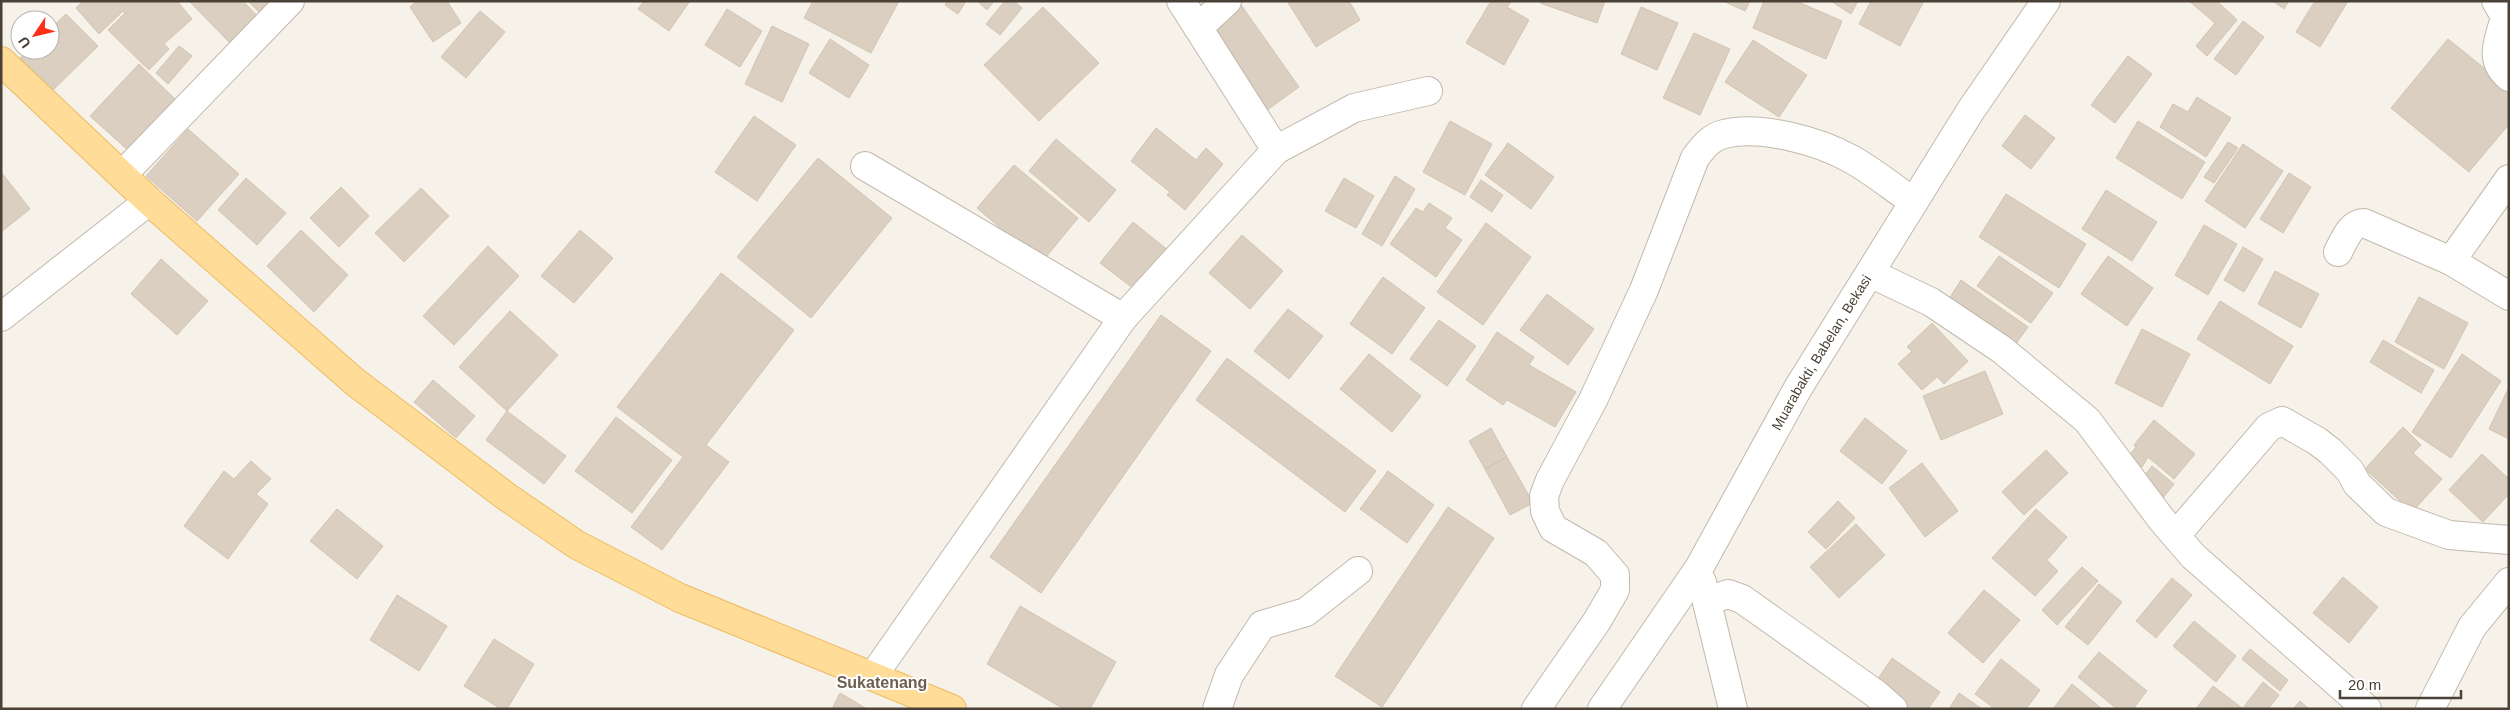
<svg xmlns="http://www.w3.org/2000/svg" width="2510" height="710" font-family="Arial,sans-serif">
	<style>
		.building { fill: #dbcfc1; stroke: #d3c4b0 }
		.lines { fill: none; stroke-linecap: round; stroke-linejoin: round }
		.minor-casing { stroke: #c2b9ab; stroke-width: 30 }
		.major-casing { stroke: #ecbb61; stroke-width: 30 }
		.minor { stroke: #fff; stroke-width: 28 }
		.major { stroke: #fd9; stroke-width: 28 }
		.labels { text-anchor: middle; stroke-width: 4; stroke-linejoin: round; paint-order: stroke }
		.street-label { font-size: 14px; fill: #4a4137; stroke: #fff }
		.quarter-label { font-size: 16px; font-weight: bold; fill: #6e5f4d; stroke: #fff }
	</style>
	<rect width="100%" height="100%" fill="#f6f1e9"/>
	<!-- building -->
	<path class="building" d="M 83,1 L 177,1 L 192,19 L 164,44 L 169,49 L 149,70 L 108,30 L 125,13 L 123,11 L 99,34 L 76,8 Z
		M 189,1 L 243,1 L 259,18 L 232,45 Z
		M 248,1 L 269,1 L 259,12 Z
		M 417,1 L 447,1 L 461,23 L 433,42 L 410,7 Z
		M 644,1 L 690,1 L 669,31 L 638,9 Z
		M 813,1 L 899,1 L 871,53 L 804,18 Z
		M 947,1 L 966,1 L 958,14 L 945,5 Z
		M 977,1 L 994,1 L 987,10 Z
		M 1005,1 L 1014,1 L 1022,8 L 1000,35 L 986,24 Z
		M 1287,1 L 1349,1 L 1360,20 L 1316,47 Z
		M 1491,1 L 1512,1 L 1507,7 L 1529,20 L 1504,65 L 1466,43 Z
		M 1540,1 L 1605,1 L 1597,23 L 1540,3 Z
		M 1723,1 L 1750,1 L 1745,11 Z
		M 1764,1 L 1796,1 L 1842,21 L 1826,59 L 1753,28 Z
		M 1831,1 L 1858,1 L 1851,14 Z
		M 1871,1 L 1924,1 L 1900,46 L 1859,24 Z
		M 2189,1 L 2217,1 L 2237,20 L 2207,56 L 2196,46 L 2215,23 Z
		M 2273,1 L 2289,1 L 2284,9 Z
		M 2315,1 L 2348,1 L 2320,47 L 2296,32 Z
		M 1239,2 L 1299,87 L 1259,116 L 1199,30 Z
		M 1043,7 L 1099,63 L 1039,121 L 984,65 Z
		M 1641,7 L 1678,23 L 1657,70 L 1621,54 Z
		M 727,9 L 762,31 L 740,67 L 705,45 Z
		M 480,11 L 505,32 L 466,78 L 441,57 Z
		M 66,14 L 98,46 L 51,92 L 20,58 L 29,50 L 50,50 L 50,29 Z
		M 2243,21 L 2264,37 L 2236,75 L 2214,59 Z
		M 772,26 L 809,44 L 782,102 L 745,84 Z
		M 1694,33 L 1730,49 L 1700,115 L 1663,98 Z
		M 830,39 L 869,65 L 849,98 L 809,73 Z
		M 2448,39 L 2509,88 L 2509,124 L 2469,172 L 2391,108 Z
		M 1753,40 L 1807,75 L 1779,117 L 1725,82 Z
		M 179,46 L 192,56 L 168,84 L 156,73 Z
		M 2128,56 L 2152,74 L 2115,123 L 2091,105 Z
		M 139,64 L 178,102 L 131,153 L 90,116 Z
		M 2197,97 L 2231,118 L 2206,157 L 2160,127 L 2173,104 L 2188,112 Z
		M 2025,115 L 2055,138 L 2031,169 L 2002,146 Z
		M 754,116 L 796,145 L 757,201 L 715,172 Z
		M 1450,121 L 1492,144 L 1465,195 L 1423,172 Z
		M 2138,121 L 2205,162 L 2182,199 L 2116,158 Z
		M 1156,128 L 1196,160 L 1206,148 L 1223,164 L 1185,210 L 1167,195 L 1170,192 L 1131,161 Z
		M 188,129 L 239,174 L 197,221 L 146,176 Z
		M 1056,139 L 1116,190 L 1089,222 L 1029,171 Z
		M 2228,142 L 2238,148 L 2214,183 L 2204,177 Z
		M 1508,143 L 1554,177 L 1531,209 L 1485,175 Z
		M 2243,144 L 2283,171 L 2245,228 L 2205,201 Z
		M 818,158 L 892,218 L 811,318 L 737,257 Z
		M 1014,165 L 1078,218 L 1041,263 L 977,208 Z
		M 1,172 L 30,209 L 1,232 Z
		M 2289,173 L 2311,187 L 2283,233 L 2260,219 Z
		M 1395,176 L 1415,189 L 1382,246 L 1362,234 Z
		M 246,178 L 286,213 L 257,245 L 218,210 Z
		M 1344,178 L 1374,196 L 1356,228 L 1325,211 Z
		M 1481,180 L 1503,195 L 1492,212 L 1470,197 Z
		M 341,187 L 369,216 L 339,247 L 310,218 Z
		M 421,188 L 449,216 L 404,262 L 375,233 Z
		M 2106,190 L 2157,222 L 2132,261 L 2082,229 Z
		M 2006,194 L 2086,244 L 2059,288 L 1979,237 Z
		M 1429,203 L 1452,218 L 1445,228 L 1462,240 L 1436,277 L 1390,244 L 1416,208 L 1423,212 Z
		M 1133,222 L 1169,251 L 1138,292 L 1100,263 Z
		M 1486,223 L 1531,257 L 1483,325 L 1437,292 Z
		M 2204,225 L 2237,244 L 2208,295 L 2175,275 Z
		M 301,230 L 348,275 L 314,312 L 267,266 Z
		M 580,230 L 613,258 L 574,303 L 541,276 Z
		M 1242,235 L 1283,271 L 1250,309 L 1209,273 Z
		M 488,246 L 519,276 L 454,345 L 423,316 Z
		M 2243,247 L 2263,259 L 2244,292 L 2224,280 Z
		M 1999,256 L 2053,293 L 2031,323 L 1977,286 Z
		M 2108,256 L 2153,288 L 2127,326 L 2081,294 Z
		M 161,259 L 208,301 L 177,335 L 131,294 Z
		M 2275,271 L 2319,294 L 2301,328 L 2258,304 Z
		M 721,273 L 794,330 L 706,445 L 729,462 L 662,550 L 631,527 L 683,457 L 617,407 Z
		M 1383,277 L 1425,308 L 1392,354 L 1350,324 Z
		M 1961,280 L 2028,327 L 2015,345 L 1949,299 Z
		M 1547,294 L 1594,329 L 1568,365 L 1520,330 Z
		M 2419,297 L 2468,323 L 2444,369 L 2395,342 Z
		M 2220,301 L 2293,346 L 2270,384 L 2197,339 Z
		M 1288,309 L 1323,336 L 1289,379 L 1254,351 Z
		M 510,311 L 558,355 L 507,411 L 459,367 Z
		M 1161,315 L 1211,351 L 1041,593 L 990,557 Z
		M 1439,320 L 1476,346 L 1447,386 L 1410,359 Z
		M 1932,323 L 1968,361 L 1944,384 L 1937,377 L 1922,390 L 1898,364 L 1912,351 L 1907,347 Z
		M 2142,329 L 2190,354 L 2162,407 L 2115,383 Z
		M 1497,332 L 1534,357 L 1529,365 L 1576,392 L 1555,427 L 1507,400 L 1503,405 L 1466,380 Z
		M 2383,340 L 2434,370 L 2421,393 L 2370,362 Z
		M 1369,354 L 1421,396 L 1392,432 L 1340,389 Z
		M 2462,354 L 2501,381 L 2451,458 L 2412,432 Z
		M 1227,358 L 1376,471 L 1345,512 L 1196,400 Z
		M 1985,371 L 2003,414 L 1941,440 L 1923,396 Z
		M 433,380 L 475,416 L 456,438 L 414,402 Z
		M 2509,387 L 2509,439 L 2489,429 Z
		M 507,411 L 566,456 L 544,484 L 486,440 Z
		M 616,417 L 672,460 L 632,513 L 575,471 Z
		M 1865,418 L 1907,451 L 1882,484 L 1840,451 Z
		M 2154,420 L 2195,454 L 2174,479 L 2148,457 L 2142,467 L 2128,457 L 2136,447 L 2134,445 Z
		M 2403,427 L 2421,445 L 2413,453 L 2442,479 L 2412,512 L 2365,469 Z
		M 1491,428 L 1507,457 L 1485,469 L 1469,441 Z
		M 2046,450 L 2068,473 L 2024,515 L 2002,492 Z
		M 2482,454 L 2509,479 L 2509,494 L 2483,522 L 2449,490 Z
		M 1507,457 L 1533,503 L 1510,515 L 1485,469 Z
		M 251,461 L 271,479 L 256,494 L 268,504 L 228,559 L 184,526 L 224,471 L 234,479 Z
		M 1922,463 L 1958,511 L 1925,537 L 1889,488 Z
		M 2152,466 L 2174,484 L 2162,499 L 2140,481 Z
		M 1388,471 L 1434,505 L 1407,543 L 1360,509 Z
		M 1838,501 L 1855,518 L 1826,549 L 1808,532 Z
		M 1448,507 L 1494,538 L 1382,707 L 1335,676 Z
		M 337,509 L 383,546 L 357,579 L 310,541 Z
		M 2036,509 L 2067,537 L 2047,560 L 2058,571 L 2035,596 L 1992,558 Z
		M 1856,524 L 1885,555 L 1839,598 L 1810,567 Z
		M 2082,567 L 2098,581 L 2057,625 L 2042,610 Z
		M 2343,577 L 2378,607 L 2349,643 L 2313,613 Z
		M 2172,578 L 2192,595 L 2156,638 L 2136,621 Z
		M 2099,584 L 2122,602 L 2088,645 L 2065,627 Z
		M 1984,590 L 2020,620 L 1983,663 L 1948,633 Z
		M 397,595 L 447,626 L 419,671 L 370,640 Z
		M 1020,606 L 1116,662 L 1090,709 L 1064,709 L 987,664 Z
		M 2194,621 L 2236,656 L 2216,682 L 2173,646 Z
		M 494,639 L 534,664 L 507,709 L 501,709 L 464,686 Z
		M 2250,649 L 2288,680 L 2280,691 L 2242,659 Z
		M 2099,652 L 2147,691 L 2133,709 L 2117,709 L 2078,677 Z
		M 1892,658 L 1940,692 L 1928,709 L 1906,709 L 1873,686 Z
		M 2001,659 L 2040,690 L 2026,709 L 1995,709 L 1975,694 Z
		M 2263,682 L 2279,695 L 2268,709 L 2242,709 Z
		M 2072,684 L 2102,709 L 2053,709 Z
		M 2213,686 L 2242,708 L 2196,709 Z
		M 840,693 L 867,709 L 832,709 Z
		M 1959,693 L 1982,709 L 1949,709 Z
		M 2300,701 L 2309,709 L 2293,709 Z"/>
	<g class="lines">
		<!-- minor casing -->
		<g class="minor-casing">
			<g id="minor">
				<path d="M 2496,1 L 2505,16 C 2500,40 2487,58 2509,77"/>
				<path d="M 1198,28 L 1227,1"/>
				<path d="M 1276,150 L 1354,108 L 1428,91"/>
				<path d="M 865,166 L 1123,318 L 873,676"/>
				<path d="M 123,174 L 290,1"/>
				<path d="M 2338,252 C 2344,241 2350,223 2364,223 L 2451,261 L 2509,296"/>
				<path d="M 2451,261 L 2509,179"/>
				<path d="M 1870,273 L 1931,302 L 2001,349 L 2087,420 L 2162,520 L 2193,556 L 2367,709"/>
				<path d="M 1,317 L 149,201"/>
				<path d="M 1123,318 L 1276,150 L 1181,1"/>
				<path d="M 2176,535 L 2269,427 L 2282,421 L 2317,441 L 2330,451 L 2350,471 L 2357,484 L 2386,512 L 2449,535 L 2509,540"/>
				<path d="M 1702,582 L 1733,709"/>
				<path d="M 1707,601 L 1728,594 L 1742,599 L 1876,694 L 1893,709"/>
				<path d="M 1217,709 L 1229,675 L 1262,625 L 1306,612 L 1358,571"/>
				<path d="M 1536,709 L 1597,621 L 1615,590 L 1615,575 L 1596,553 L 1553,528 L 1545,511 L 1544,496 L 1550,480 L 1593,400 L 1644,290 L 1695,158 C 1703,147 1711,137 1724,134 C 1761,125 1819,141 1851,159 C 1873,171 1893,188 1914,202"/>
				<path id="s1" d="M 1602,709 L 1699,568 L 1798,388 L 1971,110 L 2046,1"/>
				<path d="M 2430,709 L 2472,627 L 2509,582"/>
			</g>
		</g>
		<!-- major casing -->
		<g class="major-casing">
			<path id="major" d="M 1,61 L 149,201 L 355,382 L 507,497 L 577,545 L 680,598 L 952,709"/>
		</g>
		<!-- minor -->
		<use href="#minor" class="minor"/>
		<!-- major -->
		<use href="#major" class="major"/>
	</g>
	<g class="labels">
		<!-- street labels -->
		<g class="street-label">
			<text dy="5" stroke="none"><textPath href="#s1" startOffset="419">Muarabakti, Babelan, Bekasi</textPath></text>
		</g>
		<!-- quarter labels -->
		<g class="quarter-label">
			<text x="882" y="688">Sukatenang</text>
		</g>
	</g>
	<!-- border -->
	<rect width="2510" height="710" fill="none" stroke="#4a4137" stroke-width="5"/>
	<!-- north arrow -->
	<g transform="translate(35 35) rotate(235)"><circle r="24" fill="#ffffff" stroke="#b7b3af"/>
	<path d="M0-4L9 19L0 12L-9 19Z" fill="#ff2e17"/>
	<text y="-8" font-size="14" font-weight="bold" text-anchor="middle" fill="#4a4137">U</text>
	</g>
	<!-- scale -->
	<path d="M2340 690v8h121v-8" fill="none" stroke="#4a4137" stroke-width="2.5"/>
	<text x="2348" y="690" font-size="15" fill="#4a4137" stroke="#ffffff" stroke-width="4" paint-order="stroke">20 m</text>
</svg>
